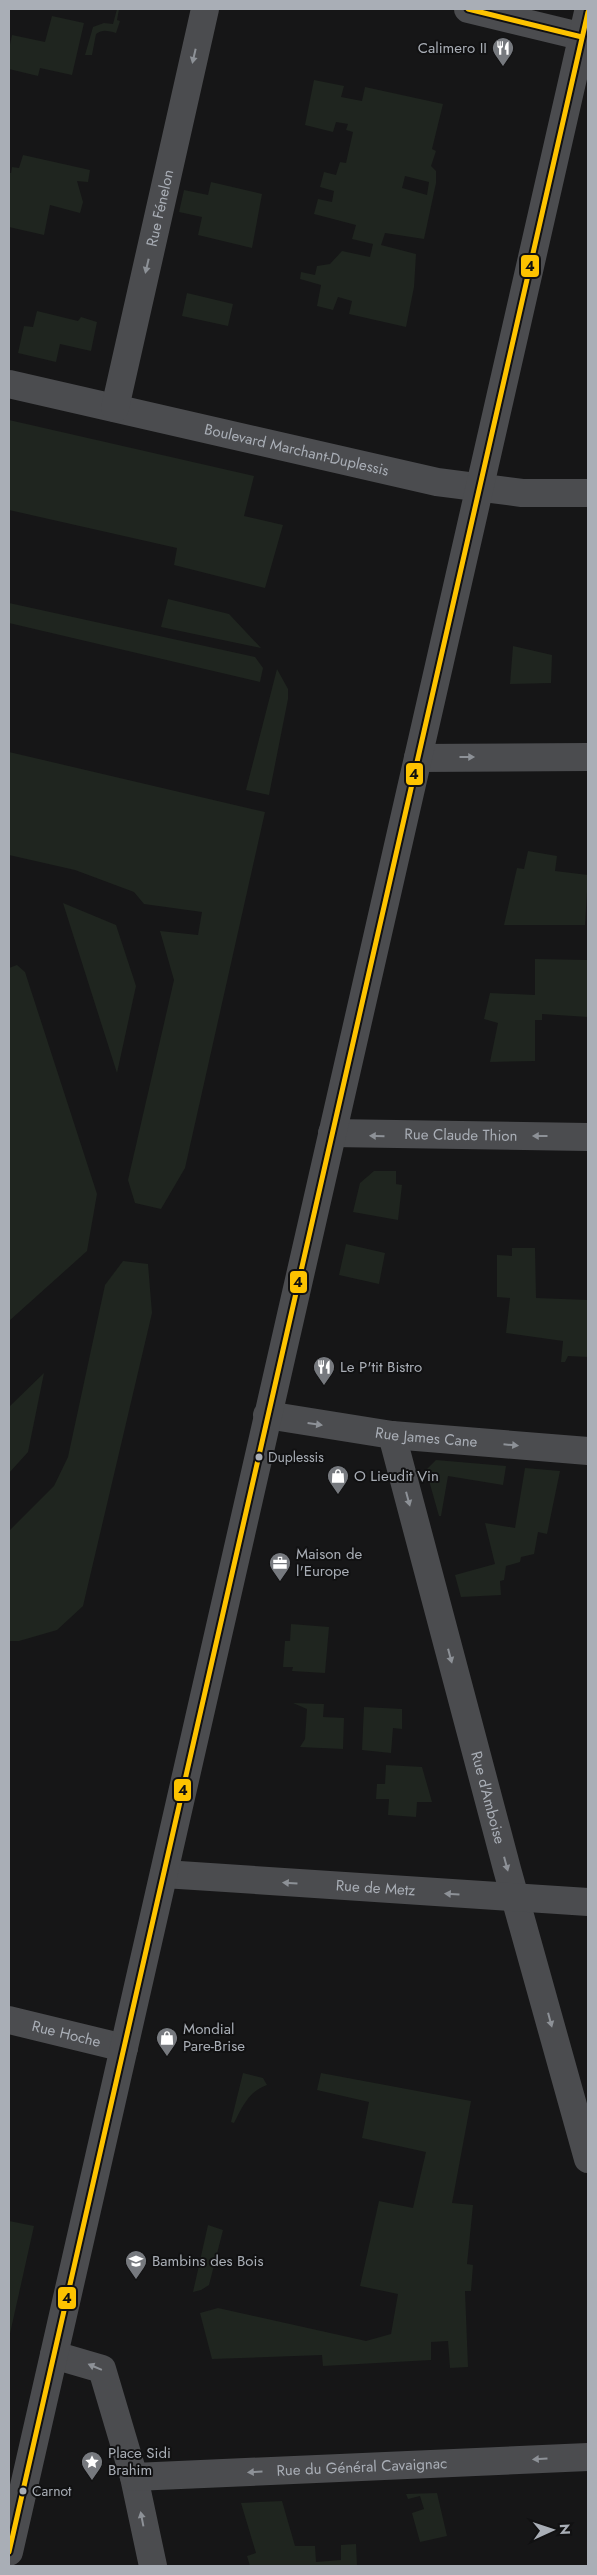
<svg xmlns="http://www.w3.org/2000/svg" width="597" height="2575" font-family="Jost,sans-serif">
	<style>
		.green { fill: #1f251f; fill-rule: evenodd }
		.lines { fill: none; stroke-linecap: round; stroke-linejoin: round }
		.minor { stroke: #4b4c4f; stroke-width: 28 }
		.tertiary { stroke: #4b4c4f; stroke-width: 28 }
		.bus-1-casing { stroke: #111112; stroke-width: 9 }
		.bus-1 { stroke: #fdc300; stroke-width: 5 }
		.oneway { fill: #8d9197 }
		.bus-dot { fill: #a9aeb6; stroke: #111112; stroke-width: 2 }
		.labels { text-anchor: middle; stroke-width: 4; stroke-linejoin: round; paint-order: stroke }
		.bus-label { font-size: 14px; fill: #a9aeb6; stroke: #111112; text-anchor: start }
		.poi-label { font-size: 15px; fill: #a9aeb6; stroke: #111112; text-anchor: start }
		.street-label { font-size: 15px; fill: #a9aeb6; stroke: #111112 }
		.line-badge { stroke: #111112; stroke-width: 2 }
		.pale-badge-label { font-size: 14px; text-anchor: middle; font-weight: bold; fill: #111 }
	</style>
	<rect width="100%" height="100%" fill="#161617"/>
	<!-- green -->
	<path class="green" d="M 117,9 L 119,9 L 117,20 L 120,21 L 116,33 C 108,31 103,29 96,34 L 92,55 L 85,55 L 93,27 L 104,23 L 113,24 Z
		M 52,16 L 84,23 L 72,75 L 40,68 L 38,76 L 9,69 L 9,49 L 12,35 L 45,42 Z
		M 314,80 L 344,86 L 341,97 L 362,101 L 365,87 L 443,104 L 432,149 L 436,151 L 431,166 L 436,171 L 436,183 L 424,239 L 385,233 L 381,245 L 416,254 L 414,287 L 406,327 L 349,314 L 352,301 L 338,297 L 333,310 L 317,306 L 321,285 L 300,279 L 301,272 L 315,275 L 317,266 L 330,264 L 342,251 L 370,257 L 373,244 L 352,239 L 356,225 L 314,214 L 318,199 L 332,202 L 334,191 L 320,187 L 324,172 L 336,175 L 340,162 L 346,163 L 353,132 L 346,130 L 348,124 L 336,122 L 333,132 L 305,125 ZM 405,176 L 429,182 L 427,195 L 402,188 Z
		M 23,155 L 90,170 L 88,182 L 77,181 L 83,202 L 80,213 L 50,205 L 44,235 L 9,227 L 9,173 L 11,173 L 12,167 L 19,168 Z
		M 211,182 L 262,194 L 252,248 L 198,235 L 202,217 L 179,212 L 184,190 L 208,195 Z
		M 187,293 L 233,304 L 228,326 L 182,316 Z
		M 37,311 L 78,321 L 81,317 L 97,322 L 91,351 L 60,344 L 56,362 L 18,353 L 24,326 L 33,327 Z
		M 9,420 L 254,476 L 244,516 L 283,525 L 265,588 L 174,565 L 177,548 L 9,510 Z
		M 168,599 L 229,614 L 261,648 L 161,627 Z
		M 9,603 L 255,657 L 263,668 L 260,682 L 9,623 Z
		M 513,646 L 552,655 L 551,683 L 510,684 Z
		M 277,669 L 288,689 L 288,699 L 269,795 L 246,790 Z
		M 9,752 L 265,812 L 185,1168 L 161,1209 L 135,1203 L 128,1180 L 174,980 L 160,931 L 198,935 L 202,912 L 144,904 L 134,892 L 75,870 L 9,855 Z
		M 528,851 L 557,856 L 555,871 L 588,875 L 585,925 L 504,925 L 517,868 L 524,869 Z
		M 63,903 L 116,925 L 136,986 L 117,1073 Z
		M 535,959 L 588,960 L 588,1017 L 542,1014 L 542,1020 L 535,1020 L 535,1061 L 490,1062 L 498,1023 L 484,1019 L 490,993 L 535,995 Z
		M 17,965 L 25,972 L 97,1194 L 87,1251 L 9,1321 L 9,968 Z
		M 374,1171 L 396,1171 L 396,1184 L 402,1185 L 398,1220 L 353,1212 L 360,1183 Z
		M 346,1244 L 385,1253 L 379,1284 L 339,1275 Z
		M 512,1248 L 535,1248 L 536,1298 L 588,1300 L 588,1357 L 568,1356 L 565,1362 L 561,1362 L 563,1341 L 506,1333 L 510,1298 L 497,1297 L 497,1255 L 512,1256 Z
		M 123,1261 L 148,1264 L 152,1313 L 83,1606 L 57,1630 L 19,1641 L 9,1641 L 9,1531 L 54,1486 L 68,1457 L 105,1285 Z
		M 44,1373 L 28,1452 L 9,1473 L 9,1407 Z
		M 436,1460 L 506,1466 L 503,1485 L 448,1476 L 441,1516 L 439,1516 L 426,1470 Z
		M 525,1468 L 560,1471 L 547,1534 L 538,1532 L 534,1554 L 521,1557 L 520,1562 L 506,1566 L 504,1580 L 500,1581 L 501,1595 L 461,1597 L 455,1575 L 495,1564 L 485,1523 L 515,1528 Z
		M 291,1624 L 329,1627 L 325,1673 L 292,1671 L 293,1667 L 283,1667 L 285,1641 L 290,1641 Z
		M 293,1703 L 324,1704 L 323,1717 L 344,1718 L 343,1749 L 300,1747 L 305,1739 L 307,1709 Z
		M 364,1707 L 402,1709 L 402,1729 L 393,1728 L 391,1753 L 362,1750 Z
		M 386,1765 L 422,1767 L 432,1802 L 417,1802 L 416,1817 L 388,1815 L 389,1799 L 376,1799 L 377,1784 L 385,1784 Z
		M 243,2073 L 263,2078 L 267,2085 C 249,2091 242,2107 234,2123 L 231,2122 Z
		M 321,2073 L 471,2101 L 452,2203 L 473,2205 L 467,2264 L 473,2265 L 471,2291 L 465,2291 L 468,2367 L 450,2368 L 448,2341 L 431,2342 L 431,2360 L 323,2366 L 322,2355 L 212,2359 L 200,2313 L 218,2308 L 366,2341 L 391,2334 L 398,2294 L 360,2286 L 379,2201 L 413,2208 L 426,2152 L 362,2138 L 369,2102 L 317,2090 Z
		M 9,2221 L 34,2226 L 9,2338 Z
		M 208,2225 L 223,2230 L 209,2285 L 201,2290 L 193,2292 Z
		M 437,2493 L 447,2536 L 420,2542 L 412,2513 L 424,2509 L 420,2496 L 408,2499 L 406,2494 Z
		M 282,2501 L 295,2546 L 315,2546 L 316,2562 L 341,2560 L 341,2545 L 356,2544 L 357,2566 L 250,2566 L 247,2556 L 256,2553 L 241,2503 Z"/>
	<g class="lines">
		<!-- minor -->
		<g class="minor">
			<path d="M 468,9 L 588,38"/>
			<path id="s1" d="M 9,384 L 437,482 L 522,493 L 588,493"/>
			<path id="s2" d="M 115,408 L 205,9"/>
			<path d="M 418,758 L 588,757"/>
			<path id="s3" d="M 332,1133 L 588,1137"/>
			<path id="s4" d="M 267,1415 L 392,1435 L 588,1451"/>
			<path id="s5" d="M 392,1435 L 507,1869 L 588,2159"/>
			<path id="s6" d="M 164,1874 L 588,1902"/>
			<path id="s7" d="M 9,2020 L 124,2048"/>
			<path d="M 54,2355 L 102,2369 L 134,2477 L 153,2566"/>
			<path id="s8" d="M 134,2477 L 588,2457"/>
		</g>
		<!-- tertiary -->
		<path class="tertiary" d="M 9,2552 L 588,12"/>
		<!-- bus-1 casing -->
		<g class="bus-1-casing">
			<path id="bus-1" d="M 468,9 L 582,37
				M 9,2552 L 588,12"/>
		</g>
		<!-- bus-1 -->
		<use href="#bus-1" class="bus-1"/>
	</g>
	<!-- one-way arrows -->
	<defs><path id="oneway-solid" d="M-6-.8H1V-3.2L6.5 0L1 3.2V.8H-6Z" transform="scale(1.25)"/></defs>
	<g class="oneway">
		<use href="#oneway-solid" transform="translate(194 56) rotate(103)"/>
		<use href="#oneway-solid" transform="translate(147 266) rotate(103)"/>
		<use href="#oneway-solid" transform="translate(467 757)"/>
		<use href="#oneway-solid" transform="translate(377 1136) rotate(-179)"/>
		<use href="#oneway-solid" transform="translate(540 1136) rotate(-180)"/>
		<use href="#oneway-solid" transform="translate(315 1424) rotate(8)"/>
		<use href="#oneway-solid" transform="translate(511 1445) rotate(5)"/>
		<use href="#oneway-solid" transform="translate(408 1499) rotate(75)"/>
		<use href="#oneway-solid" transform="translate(450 1656) rotate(75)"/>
		<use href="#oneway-solid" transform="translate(506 1864) rotate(75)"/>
		<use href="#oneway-solid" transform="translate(290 1883) rotate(-176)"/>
		<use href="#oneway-solid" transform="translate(452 1894) rotate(-176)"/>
		<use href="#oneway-solid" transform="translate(550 2020) rotate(75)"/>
		<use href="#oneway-solid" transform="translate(95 2367) rotate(-157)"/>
		<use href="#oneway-solid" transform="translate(540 2459) rotate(177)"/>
		<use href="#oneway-solid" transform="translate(255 2472) rotate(177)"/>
		<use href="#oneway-solid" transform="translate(142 2519) rotate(-101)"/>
	</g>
	<!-- icons -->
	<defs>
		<g id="restaurant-pin" transform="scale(1.125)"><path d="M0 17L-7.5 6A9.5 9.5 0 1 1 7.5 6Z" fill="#76797e" stroke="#111112"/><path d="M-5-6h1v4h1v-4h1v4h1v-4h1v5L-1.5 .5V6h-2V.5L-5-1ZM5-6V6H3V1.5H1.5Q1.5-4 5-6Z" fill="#fff"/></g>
		<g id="shop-pin" transform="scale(1.125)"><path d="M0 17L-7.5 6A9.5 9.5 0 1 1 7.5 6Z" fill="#76797e" stroke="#111112"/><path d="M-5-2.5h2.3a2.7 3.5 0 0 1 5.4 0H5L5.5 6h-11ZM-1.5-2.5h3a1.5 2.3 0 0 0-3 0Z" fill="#fff"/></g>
		<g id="office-pin" transform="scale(1.125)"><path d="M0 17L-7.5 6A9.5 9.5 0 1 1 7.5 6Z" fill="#76797e" stroke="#111112"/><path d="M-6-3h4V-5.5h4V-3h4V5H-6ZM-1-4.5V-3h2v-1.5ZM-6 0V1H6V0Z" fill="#fff"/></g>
		<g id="school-pin" transform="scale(1.125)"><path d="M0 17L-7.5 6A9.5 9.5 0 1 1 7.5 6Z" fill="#76797e" stroke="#111112"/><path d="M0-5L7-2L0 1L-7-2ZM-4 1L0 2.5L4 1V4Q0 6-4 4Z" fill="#fff"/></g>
		<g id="sight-pin" transform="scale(1.125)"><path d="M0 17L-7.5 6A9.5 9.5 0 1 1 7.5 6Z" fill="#76797e" stroke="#111112"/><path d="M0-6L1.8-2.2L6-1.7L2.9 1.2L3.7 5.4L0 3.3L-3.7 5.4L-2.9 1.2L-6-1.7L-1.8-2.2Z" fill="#fff"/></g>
	</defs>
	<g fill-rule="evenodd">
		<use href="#restaurant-pin" x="503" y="48"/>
		<use href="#restaurant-pin" x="324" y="1367"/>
		<use href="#shop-pin" x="338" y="1476"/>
		<use href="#office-pin" x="280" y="1563"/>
		<use href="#shop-pin" x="167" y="2038"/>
		<use href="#school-pin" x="136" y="2261"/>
		<use href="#sight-pin" x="92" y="2462"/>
	</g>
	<!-- markers -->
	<g class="bus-dot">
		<circle cx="259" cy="1457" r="4.5"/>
		<circle cx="23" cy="2491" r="4.5"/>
	</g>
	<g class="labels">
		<!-- bus labels -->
		<g class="bus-label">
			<text x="268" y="1462">Duplessis</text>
			<text x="32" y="2496">Carnot</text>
		</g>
		<!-- poi labels -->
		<g class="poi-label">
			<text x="487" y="53" text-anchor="end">Calimero II</text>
			<text x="340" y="1372">Le P'tit Bistro</text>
			<text x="354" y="1481">O Lieudit Vin</text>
			<text x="296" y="1559">Maison de<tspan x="296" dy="17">l'Europe</tspan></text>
			<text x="183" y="2034">Mondial<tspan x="183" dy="17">Pare-Brise</tspan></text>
			<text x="152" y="2266">Bambins des Bois</text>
			<text x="108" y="2458">Place Sidi<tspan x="108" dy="17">Brahim</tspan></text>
		</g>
		<!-- street labels -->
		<g class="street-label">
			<text dy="5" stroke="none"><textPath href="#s2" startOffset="205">Rue Fénelon</textPath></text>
			<text dy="5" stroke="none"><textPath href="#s1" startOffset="295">Boulevard Marchant-Duplessis</textPath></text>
			<text dy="5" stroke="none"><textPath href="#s3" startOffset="129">Rue Claude Thion</textPath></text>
			<text dy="5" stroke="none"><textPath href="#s4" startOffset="161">Rue James Cane</textPath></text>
			<text dy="5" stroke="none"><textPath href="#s5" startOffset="375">Rue d'Amboise</textPath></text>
			<text dy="5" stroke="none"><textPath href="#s6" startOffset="212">Rue de Metz</textPath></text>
			<text dy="5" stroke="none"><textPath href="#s7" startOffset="59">Rue Hoche</textPath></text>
			<text dy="5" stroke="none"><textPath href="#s8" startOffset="228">Rue du Général Cavaignac</textPath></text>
		</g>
	</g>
	<g class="line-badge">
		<rect x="520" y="254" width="20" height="24" rx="5" fill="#fdc300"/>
		<rect x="405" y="762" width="19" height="24" rx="5" fill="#fdc300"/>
		<rect x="289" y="1270" width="19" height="24" rx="5" fill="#fdc300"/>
		<rect x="173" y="1778" width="19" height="24" rx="5" fill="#fdc300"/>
		<rect x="57" y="2286" width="20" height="24" rx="5" fill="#fdc300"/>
	</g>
	<g class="pale-badge-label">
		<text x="530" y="271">4</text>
		<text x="414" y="779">4</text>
		<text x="298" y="1287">4</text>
		<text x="183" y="1795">4</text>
		<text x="67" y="2303">4</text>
	</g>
	<!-- border -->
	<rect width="597" height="2575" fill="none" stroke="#a9aeb6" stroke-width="20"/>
	<!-- north arrow -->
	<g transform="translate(552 2530) rotate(87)" stroke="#111112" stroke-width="4" paint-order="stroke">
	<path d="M0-4L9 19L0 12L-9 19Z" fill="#a9aeb6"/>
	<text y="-8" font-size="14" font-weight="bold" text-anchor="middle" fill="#a9aeb6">N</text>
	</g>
</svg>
